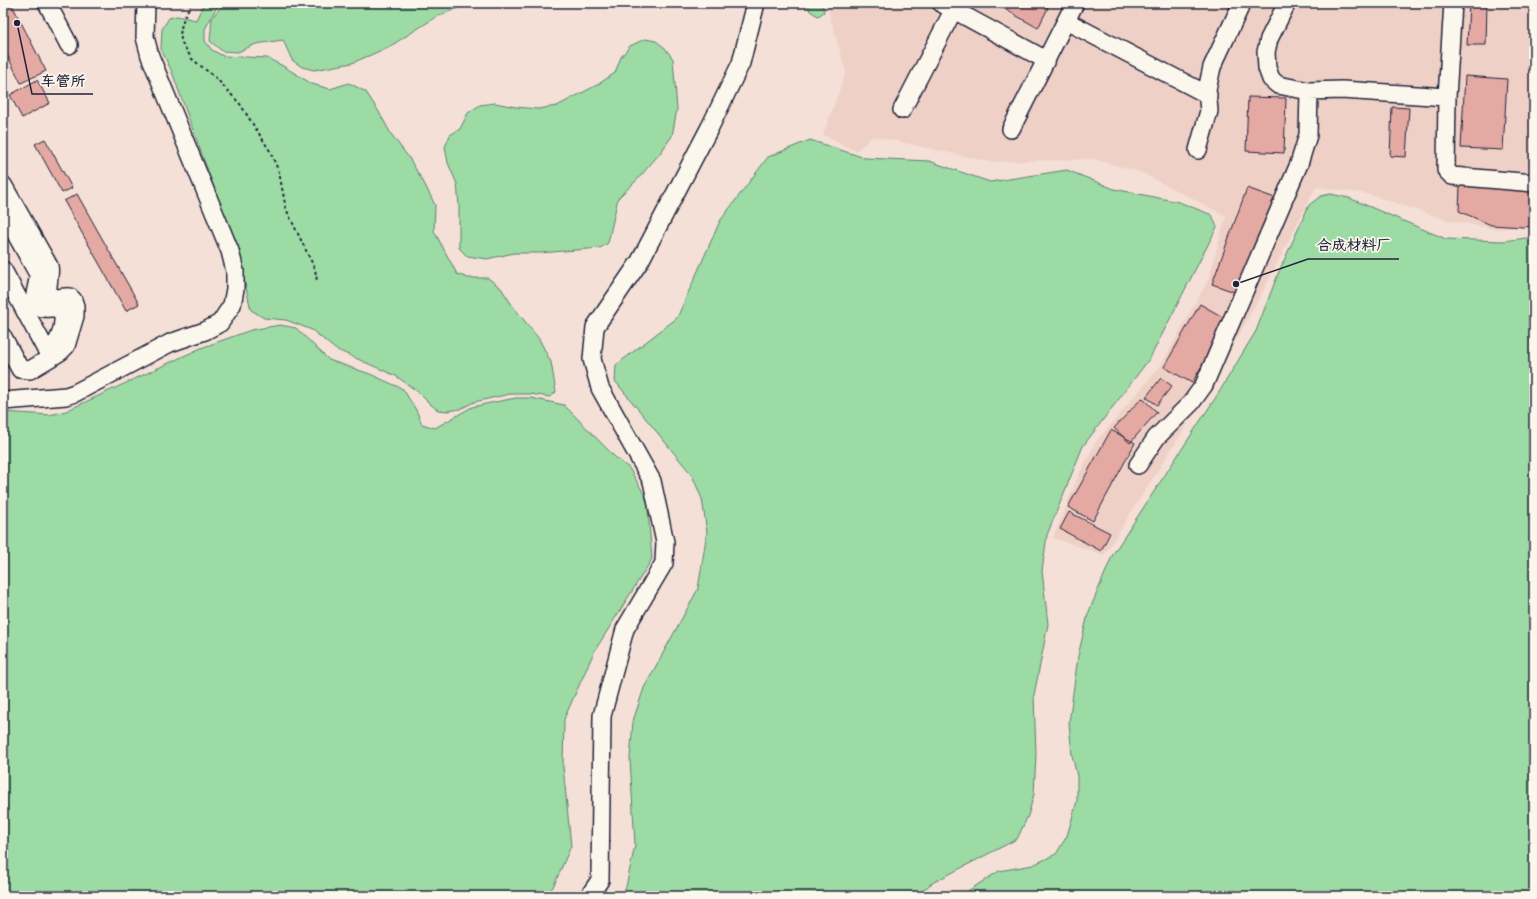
<svg xmlns="http://www.w3.org/2000/svg" width="1537" height="899" font-family="'Balsamiq Sans','LXGW WenKai TC',sans-serif">
	<style>
		.built { fill: #efd0c7 }
		.green { fill: #9cdba4; stroke: #5f7e70 }
		.building { fill: #e4a9a3; stroke: #22223b }
		.lines { fill: none; stroke-linecap: round; stroke-linejoin: round }
		.minor-casing { stroke: #22223b; stroke-width: 20 }
		.path { stroke: #22223b; stroke-width: 2; stroke-dasharray: 3 3; stroke-linecap: butt }
		.minor { stroke: #fbf7ec; stroke-width: 17 }
		.leader { fill: none; stroke: #22223b; stroke-width: 1.5 }
		.callout-dot { fill: #22223b; stroke: #fbf7ec; stroke-width: 1.5 }
		.callout-label { font-size: 15px; text-anchor: middle; font-weight: bold; fill: #22223b; stroke: #fbf7ec; stroke-width: 3.5; stroke-linejoin: round; paint-order: stroke }
	</style>
	<rect width="100%" height="100%" fill="#f4e0d6"/>
	<filter id="ink" filterUnits="userSpaceOnUse"><feTurbulence type="fractalNoise" baseFrequency=".025" numOctaves="2"/><feDisplacementMap in="SourceGraphic" scale="8" xChannelSelector="R" yChannelSelector="G"/><feConvolveMatrix kernelMatrix="1 2 1 2 8 2 1 2 1" color-interpolation-filters="sRGB"/></filter>
	<g filter="url(#ink)">
		<!-- built -->
		<path class="built" d="M 826,3 L 1534,3 L 1534,225 L 1497,229 L 1450,221 L 1368,194 L 1316,187 L 1263,291 L 1207,393 L 1104,555 L 1053,538 L 1078,476 L 1096,442 L 1162,364 L 1209,278 L 1226,216 L 1140,172 L 1093,159 L 990,162 L 873,136 L 856,151 L 823,135 L 846,72 Z"/>
		<!-- green -->
		<path class="green" d="M 204,3 L 219,3 L 205,29 L 205,41 L 212,50 L 223,56 L 267,58 L 283,66 L 312,84 L 330,89 L 349,83 L 366,92 L 379,112 L 391,134 L 409,158 L 424,183 L 435,205 L 434,231 L 457,274 L 468,278 L 488,278 L 501,288 L 512,305 L 539,339 L 551,362 L 556,392 L 550,397 L 530,394 L 510,394 L 474,402 L 460,409 L 448,411 L 438,410 L 430,404 L 418,392 L 396,376 L 335,349 L 312,330 L 286,320 L 264,318 L 251,310 L 239,257 L 172,72 L 161,49 L 162,29 L 169,18 L 177,16 L 196,20 Z
			M 224,3 L 470,3 L 436,17 L 389,47 L 352,63 L 314,70 L 302,67 L 292,60 L 283,40 L 256,44 L 238,52 L 222,51 L 210,41 L 212,18 Z
			M 807,3 L 822,3 L 824,12 L 818,16 L 810,11 Z
			M 645,39 L 656,41 L 665,48 L 673,59 L 677,109 L 672,136 L 661,152 L 637,180 L 618,198 L 608,243 L 600,248 L 540,253 L 514,253 L 487,259 L 467,256 L 459,248 L 459,206 L 457,184 L 448,163 L 445,147 L 450,135 L 460,129 L 468,113 L 480,105 L 495,103 L 516,107 L 538,109 L 557,106 L 597,85 L 615,73 L 621,57 L 630,46 Z
			M 810,140 L 865,158 L 929,161 L 990,182 L 1067,170 L 1114,189 L 1179,202 L 1212,215 L 1217,227 L 1150,358 L 1083,446 L 1047,535 L 1042,571 L 1048,624 L 1034,695 L 1036,754 L 1034,794 L 1028,816 L 1017,839 L 932,883 L 916,896 L 622,896 L 626,887 L 635,845 L 630,759 L 633,721 L 644,688 L 698,589 L 707,532 L 702,499 L 692,475 L 615,381 L 616,365 L 677,318 L 720,221 L 768,157 Z
			M 1331,194 L 1349,198 L 1446,239 L 1503,241 L 1534,237 L 1534,896 L 960,896 L 999,871 L 1033,865 L 1056,854 L 1067,836 L 1077,801 L 1077,776 L 1072,755 L 1069,723 L 1078,656 L 1088,614 L 1113,554 L 1218,394 L 1256,331 L 1278,274 L 1309,205 L 1321,196 Z
			M 280,325 L 296,328 L 329,360 L 370,374 L 403,389 L 416,410 L 422,424 L 435,428 L 472,407 L 490,403 L 516,398 L 531,398 L 564,405 L 615,457 L 629,468 L 647,499 L 652,559 L 594,652 L 564,719 L 563,766 L 571,846 L 554,885 L 547,896 L 3,896 L 3,412 L 50,415 L 66,411 L 201,348 L 251,330 Z"/>
		<!-- building -->
		<path class="building" d="M 3,3 L 11,3 L 46,71 L 21,83 L 3,47 Z
			M 994,3 L 1039,3 L 1048,8 L 1038,28 Z
			M 1469,3 L 1487,3 L 1486,45 L 1467,45 Z
			M 1465,76 L 1507,79 L 1503,150 L 1461,148 Z
			M 37,80 L 50,103 L 22,118 L 10,95 Z
			M 1248,97 L 1286,98 L 1284,153 L 1246,151 Z
			M 1392,107 L 1409,108 L 1406,157 L 1390,156 Z
			M 45,139 L 72,188 L 62,193 L 35,144 Z
			M 1460,185 L 1534,188 L 1534,226 L 1523,227 L 1491,225 L 1459,211 Z
			M 1247,188 L 1275,198 L 1240,294 L 1212,284 Z
			M 77,194 L 139,304 L 126,311 L 64,201 Z
			M 1200,304 L 1228,320 L 1192,383 L 1164,367 Z
			M 1161,378 L 1172,386 L 1157,405 L 1146,397 Z
			M 1142,398 L 1157,412 L 1130,443 L 1114,428 Z
			M 1111,430 L 1135,443 L 1093,521 L 1068,507 Z
			M 1069,512 L 1110,533 L 1101,551 L 1060,529 Z"/>
		<g class="lines">
			<!-- minor casing -->
			<g class="minor-casing">
				<path id="minor" d="M 47,3 L 69,45
					M 941,3 L 1046,60
					M 1287,3 L 1269,39 L 1266,52 L 1267,68 L 1271,79 L 1278,85 L 1309,91 L 1342,90 L 1447,97
					M 1453,3 L 1447,97 L 1446,170 L 1452,176 L 1534,183
					M 1066,21 L 1208,95
					M 902,110 L 957,3
					M 1011,129 L 1075,3
					M 1198,150 L 1209,111 L 1207,90 L 1212,67 L 1242,3
					M 3,185 L 49,266 C 52,276 42,295 54,297 C 60,299 65,296 70,297 L 73,300 L 75,306 L 75,316 L 66,346 L 60,352 L 30,370 L 20,369 L 3,337
					M 3,211 L 38,274 C 40,284 26,306 44,308 C 48,309 52,307 57,308 L 63,314 C 64,325 60,349 45,348 L 3,270
					M 3,401 L 66,396 L 75,393 L 170,343 L 205,331 L 220,323 L 232,305 L 235,289 L 235,271 L 230,251 L 150,56 L 145,37 L 146,3
					M 1138,465 L 1156,438 L 1191,403 L 1204,385 L 1299,164 L 1308,135 L 1309,91
					M 589,896 L 600,880 L 602,716 L 625,629 L 664,563 L 665,542 L 652,481 L 600,388 L 592,359 L 595,327 L 640,261 L 710,127 L 741,63 L 756,3"/>
			</g>
			<!-- path -->
			<path class="path" d="M 191,3 L 182,23 L 180,35 L 182,43 L 192,59 L 216,78 L 240,104 L 270,151 L 279,172 L 286,209 L 315,269 L 317,281"/>
			<!-- minor -->
			<use href="#minor" class="minor"/>
		</g>
	</g>
	<!-- callouts -->
	<path class="leader" d="M17 23L32 94H93M1236 284L1308 259H1399"/>
	<g class="callout-dot">
		<circle cx="17" cy="23" r="4"/>
		<circle cx="1236" cy="284" r="4"/>
	</g>
	<g class="callout-label">
		<text x="63" y="86">车管所</text>
		<text x="1354" y="250">合成材料厂</text>
	</g>
	<!-- margin -->
	<rect width="1537" height="899" fill="none" stroke="#fbf7ec" stroke-width="16"/>
	<rect x="8" y="8" width="1521" height="883" fill="none" stroke="#22223b" stroke-width="1.5" filter="url(#ink)"/>
</svg>
